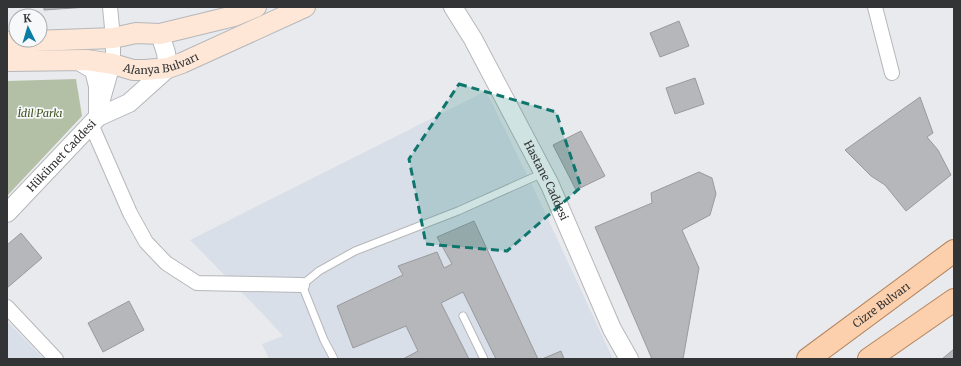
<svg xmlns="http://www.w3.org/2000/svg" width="961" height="366" font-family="Merriweather,serif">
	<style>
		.built { fill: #d9dfe8 }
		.green { fill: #b4c0a5 }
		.building { fill: #b6b7ba; stroke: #989a9c }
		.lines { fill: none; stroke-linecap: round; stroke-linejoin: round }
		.service-casing { stroke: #b6b7ba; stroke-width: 9 }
		.minor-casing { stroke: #b6b7ba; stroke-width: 16 }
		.tertiary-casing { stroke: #b6b7ba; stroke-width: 20 }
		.secondary-casing { stroke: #b6b7ba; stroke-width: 22 }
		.primary-casing { stroke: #b4855f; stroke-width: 24 }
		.service { stroke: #fff; stroke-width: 7 }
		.minor { stroke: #fff; stroke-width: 14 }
		.tertiary { stroke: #fff; stroke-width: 18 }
		.secondary { stroke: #fee7d6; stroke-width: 20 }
		.primary { stroke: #fcd0ac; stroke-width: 22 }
		.marked { fill: #0f766e; fill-opacity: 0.2; stroke: #0f766e; stroke-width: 3; stroke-dasharray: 8 5; stroke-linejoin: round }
		.labels { text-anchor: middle; stroke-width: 3.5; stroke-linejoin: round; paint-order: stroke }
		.street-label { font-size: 11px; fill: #333435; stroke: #f6f8fa }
		.park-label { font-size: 11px; font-style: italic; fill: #415421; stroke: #f6f8fa }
	</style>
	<rect width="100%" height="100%" fill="#e9eaed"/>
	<!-- built -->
	<path class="built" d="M 486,91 L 535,191 L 613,359 L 269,359 L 262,344 L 283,336 L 261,312 L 190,240 Z
		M 7,321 L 44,359 L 7,359 Z"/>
	<!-- green -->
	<path class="green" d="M 76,79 L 82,116 L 7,196 L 7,81 Z"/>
	<!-- building -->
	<path class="building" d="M 44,7 L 88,7 L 44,10 Z
		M 679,21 L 689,46 L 660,57 L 650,33 Z
		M 695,78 L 704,104 L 675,114 L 666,88 Z
		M 920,97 L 933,133 L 927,137 L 938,150 L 951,175 L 906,211 L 885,185 L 871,176 L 845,150 Z
		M 581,131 L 605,176 L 576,190 L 553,145 Z
		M 699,172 L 712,178 L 716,194 L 710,215 L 682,230 L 699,268 L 683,359 L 652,359 L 595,227 L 652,203 L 651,193 Z
		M 474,221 L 538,359 L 496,359 L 463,292 L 441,303 L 469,359 L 403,359 L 418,351 L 406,326 L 353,348 L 337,306 L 403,275 L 398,266 L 437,252 L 444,268 L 452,264 L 437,237 Z
		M 21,233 L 42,258 L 7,288 L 7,245 Z
		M 129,301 L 144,330 L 103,352 L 88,323 Z
		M 954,349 L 954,359 L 942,359 Z
		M 561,351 L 564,359 L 542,359 Z"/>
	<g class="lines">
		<!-- service casing -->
		<g class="service-casing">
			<path id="service" d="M 463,316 L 484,359
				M 334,359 L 324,340 L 302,285 L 319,271 L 355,251 L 458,211 L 543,173"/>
		</g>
		<!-- minor casing -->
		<g class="minor-casing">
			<path id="minor" d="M 875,7 L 892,73
				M 102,103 L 113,64 L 113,38 L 110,7
				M 91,124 L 130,213 L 146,242 L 166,263 L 197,283 L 302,285
				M 7,307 L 56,359"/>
		</g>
		<!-- tertiary casing -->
		<g class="tertiary-casing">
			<g id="tertiary">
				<path id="s1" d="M 453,7 L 473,39 L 550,185 L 612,329 L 629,359"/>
				<path d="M 77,60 L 94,70 L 98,86 L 98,117"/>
				<path id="s2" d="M 7,213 L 98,117 L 129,103 L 168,68 L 166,53 L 160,34"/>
			</g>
		</g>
		<!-- secondary casing -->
		<g class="secondary-casing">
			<g id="secondary">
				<path d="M 7,42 L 113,38 L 136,33 L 160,34 L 234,16 L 256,7"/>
				<path id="s3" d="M 7,61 L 87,60 L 113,64 L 133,70 L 145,70 L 168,68 L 182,63 L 305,7"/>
			</g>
		</g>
		<!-- primary casing -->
		<g class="primary-casing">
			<g id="primary">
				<path id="s4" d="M 808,359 L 954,251"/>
				<path d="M 869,359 L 954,300"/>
			</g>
		</g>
		<!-- service -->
		<use href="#service" class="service"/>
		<!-- minor -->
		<use href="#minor" class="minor"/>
		<!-- tertiary -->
		<use href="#tertiary" class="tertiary"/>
		<!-- secondary -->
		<use href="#secondary" class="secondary"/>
		<!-- primary -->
		<use href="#primary" class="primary"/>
	</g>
	<!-- marked area -->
	<path class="marked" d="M 459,84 L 556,112 L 581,187 L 507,251 L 426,244 L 409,159 Z"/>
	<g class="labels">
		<!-- street labels -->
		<g class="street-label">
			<text dy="4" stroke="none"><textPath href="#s3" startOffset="156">Alanya Bulvarı</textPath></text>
			<text dy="4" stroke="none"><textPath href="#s2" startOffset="79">Hükümet Caddesi</textPath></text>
			<text dy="4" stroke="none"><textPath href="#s1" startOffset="197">Hastane Caddesi</textPath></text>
			<text dy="4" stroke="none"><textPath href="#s4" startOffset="91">Cizre Bulvarı</textPath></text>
		</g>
		<!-- park labels -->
		<g class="park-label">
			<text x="40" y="117">İdil Parkı</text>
		</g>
	</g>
	<!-- border -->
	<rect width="961" height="366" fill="none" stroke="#333435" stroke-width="16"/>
	<!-- north arrow -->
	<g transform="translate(28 28) rotate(355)"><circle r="19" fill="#f6f8fa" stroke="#a8aaab"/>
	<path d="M0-3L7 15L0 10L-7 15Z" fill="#0a7da5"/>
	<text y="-6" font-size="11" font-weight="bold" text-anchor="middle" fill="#333435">K</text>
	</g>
</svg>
